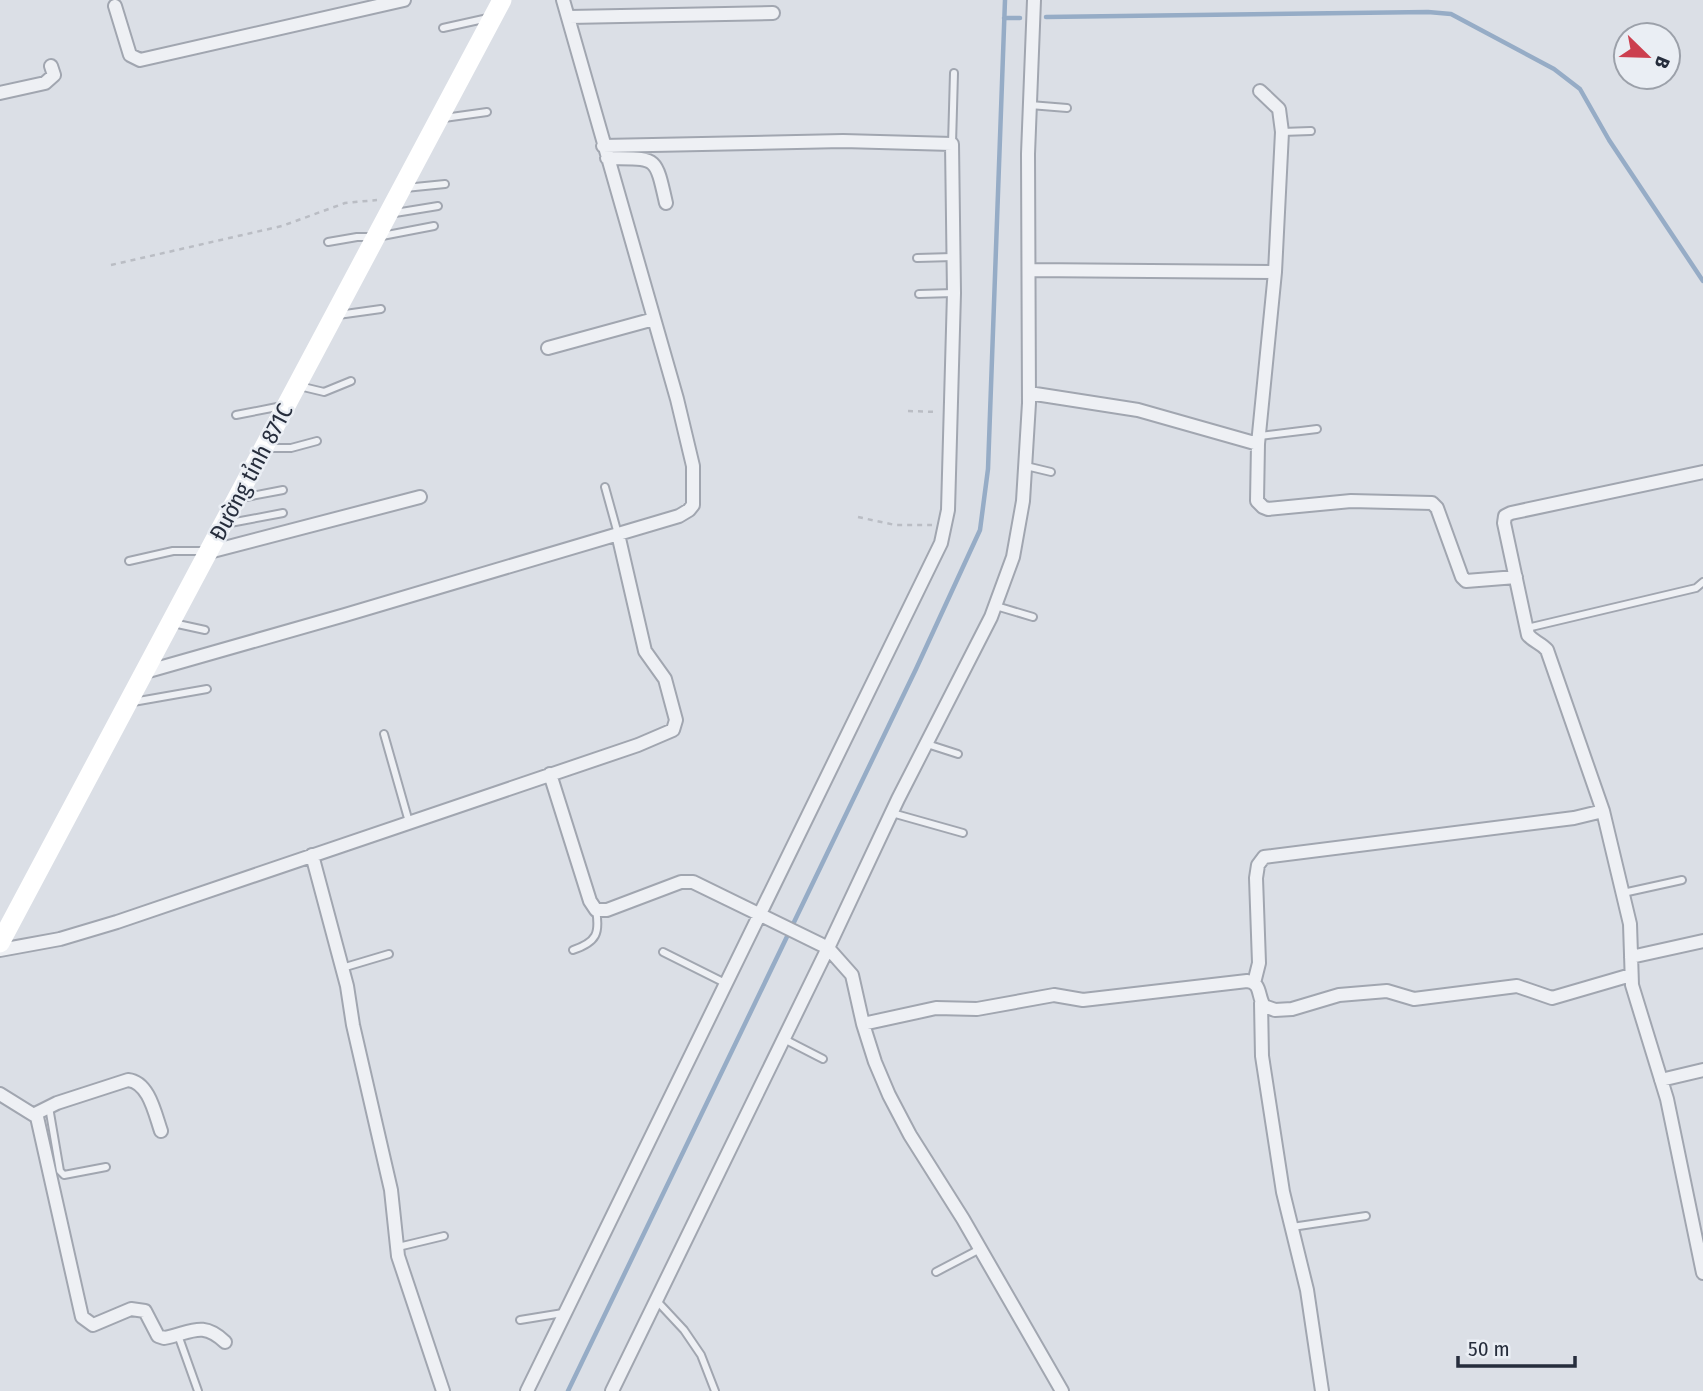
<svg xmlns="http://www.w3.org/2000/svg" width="1703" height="1391" font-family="'Fira Sans Condensed',sans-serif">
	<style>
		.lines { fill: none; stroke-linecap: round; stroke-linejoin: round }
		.stream { stroke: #96acc6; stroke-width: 4.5 }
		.service-casing { stroke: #a1a6b0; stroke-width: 10 }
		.minor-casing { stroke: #a1a6b0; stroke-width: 16 }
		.path { stroke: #babdc4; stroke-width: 2.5; stroke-dasharray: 5 5; stroke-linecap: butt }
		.service { stroke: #eef0f4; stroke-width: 6 }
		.minor { stroke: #eef0f4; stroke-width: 12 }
		.secondary { stroke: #fff; stroke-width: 19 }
		.labels { text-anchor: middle; stroke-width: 5; stroke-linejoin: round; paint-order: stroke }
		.street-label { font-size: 23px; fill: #262d3c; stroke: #eaeef4 }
	</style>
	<rect width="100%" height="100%" fill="#dbdfe6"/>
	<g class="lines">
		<!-- stream -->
		<path class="stream" d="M 1046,17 L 1428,12 L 1451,14 L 1554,69 L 1580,89 L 1609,140 L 1703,281
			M 1004,18 L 1020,18
			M 568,1391 L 916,669 L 980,530 L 988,469 L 1005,0"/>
		<!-- service casing -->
		<g class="service-casing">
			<path id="service" d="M 443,28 L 488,18
				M 1030,105 L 1067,108
				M 444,118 L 487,112
				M 1282,132 L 1311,131
				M 952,144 L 954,73
				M 405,188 L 445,184
				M 395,213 L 438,206
				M 382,236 L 434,226
				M 328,242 L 357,237 L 371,237
				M 917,258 L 953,257
				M 919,294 L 954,293
				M 338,315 L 381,309
				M 299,386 L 324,392 L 351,381
				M 236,415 L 282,406
				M 1260,436 L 1317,429
				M 268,448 L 291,448 L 317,441
				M 1026,466 L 1051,472
				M 605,487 L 618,534
				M 241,498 L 283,490
				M 230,523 L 283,513
				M 129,561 L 173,551 L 203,551
				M 996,606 L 1033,617
				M 173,623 L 205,630
				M 1527,628 L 1696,588 L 1703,582
				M 133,702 L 207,689
				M 384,734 L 409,822
				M 927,744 L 958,754
				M 892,813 L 963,833
				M 1623,893 L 1682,880
				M 573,950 C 597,942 600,933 596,910
				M 663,952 L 725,983
				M 342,968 L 389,954
				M 784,1039 L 823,1059
				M 49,1107 L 60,1171 L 64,1175 L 106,1167
				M 1292,1227 L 1366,1216
				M 398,1247 L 444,1236
				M 936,1272 L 980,1249
				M 657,1301 L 684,1330 L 701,1355 L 715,1391
				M 520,1320 L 563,1313
				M 178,1335 L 198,1391"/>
		</g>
		<!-- minor casing -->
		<g class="minor-casing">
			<path id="minor" d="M 115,6 L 130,55 L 140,60 L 404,0
				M 569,17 L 773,13
				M 1260,91 L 1279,109 L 1282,132 L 1275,272 L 1258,444 L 1257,501 L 1263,507 L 1268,509 L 1351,501 L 1432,503 L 1437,508 L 1462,577 L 1466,581 L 1516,577
				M 0,93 L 45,83 L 54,75 L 51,66
				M 607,158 C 657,159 655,154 666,203
				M 1029,270 L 1275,272
				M 548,348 L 654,319
				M 1029,393 L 1138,410 L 1258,444
				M 1703,472 L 1511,513 L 1505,516 L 1504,523 L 1528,635 C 1534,642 1541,643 1547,650 L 1603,811 L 1630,924 L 1632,985 L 1667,1099 L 1703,1273
				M 209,552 L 420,497
				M 145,672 L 345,615 L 679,516 L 689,510 L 693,505 L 693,466 L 677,399 L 563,0
				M 550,774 L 590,901 L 596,910 L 607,910 L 681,882 L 693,882 L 820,944 L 828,948 L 852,975 L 863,1024 L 875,1062 L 889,1095 L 910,1135 L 963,1219 L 1062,1391
				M 312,855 L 347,986 L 353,1025 L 391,1190 L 398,1256 L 443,1391
				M 0,950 L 60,939 L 117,922 L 638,745 L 673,730 L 676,720 L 665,679 L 645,651 L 618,534
				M 1631,957 L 1703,941
				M 1254,983 L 1259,963 L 1256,878 L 1258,865 L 1264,857 L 1574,818 L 1603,811
				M 1261,1003 L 1262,1056 L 1283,1192 L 1307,1290 L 1322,1391
				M 863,1024 L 936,1008 L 977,1009 L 1054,995 L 1083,1000 L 1247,981 C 1262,983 1257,995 1264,1006 L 1275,1010 L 1292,1009 L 1339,995 L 1387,991 L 1414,999 L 1517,986 L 1552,998 L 1631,975
				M 1661,1080 L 1703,1070
				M 0,1094 L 37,1117 L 82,1317 L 93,1325 L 131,1309 L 145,1311 L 158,1336 L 164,1338 C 191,1333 202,1320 225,1342
				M 35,1114 L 57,1103 L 128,1080 C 149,1082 155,1114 161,1131
				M 527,1391 L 941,543 L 948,510 L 954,293 L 952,144 L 843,141 L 603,146
				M 612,1391 L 828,948 L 898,799 L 991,617 L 1013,557 L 1023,501 L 1029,403 L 1028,154 L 1034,0"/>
		</g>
		<!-- path -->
		<path class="path" d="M 111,265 L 282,226 L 345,203 L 377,200
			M 908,411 L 937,412
			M 858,517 L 895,525 L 932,525"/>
		<!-- service -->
		<use href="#service" class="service"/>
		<!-- minor -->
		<use href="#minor" class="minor"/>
		<!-- secondary -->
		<path class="secondary" d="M 0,943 L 502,0"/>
	</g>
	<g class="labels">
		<!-- street labels -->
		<g class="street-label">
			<text transform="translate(251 472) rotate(-62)" y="8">Đường tỉnh 871C</text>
		</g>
	</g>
	<!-- north arrow -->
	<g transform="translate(1647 56) rotate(113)"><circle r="33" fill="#eaeef4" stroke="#9ca1aa" stroke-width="2"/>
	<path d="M0-5L12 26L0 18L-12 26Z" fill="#cc3f4f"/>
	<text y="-10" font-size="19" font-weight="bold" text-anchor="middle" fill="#262d3c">B</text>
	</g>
	<!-- scale -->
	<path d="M1458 1356v10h117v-10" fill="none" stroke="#262d3c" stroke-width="3.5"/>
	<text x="1468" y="1356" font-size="21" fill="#262d3c" stroke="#eaeef4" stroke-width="5" paint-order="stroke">50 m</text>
</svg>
